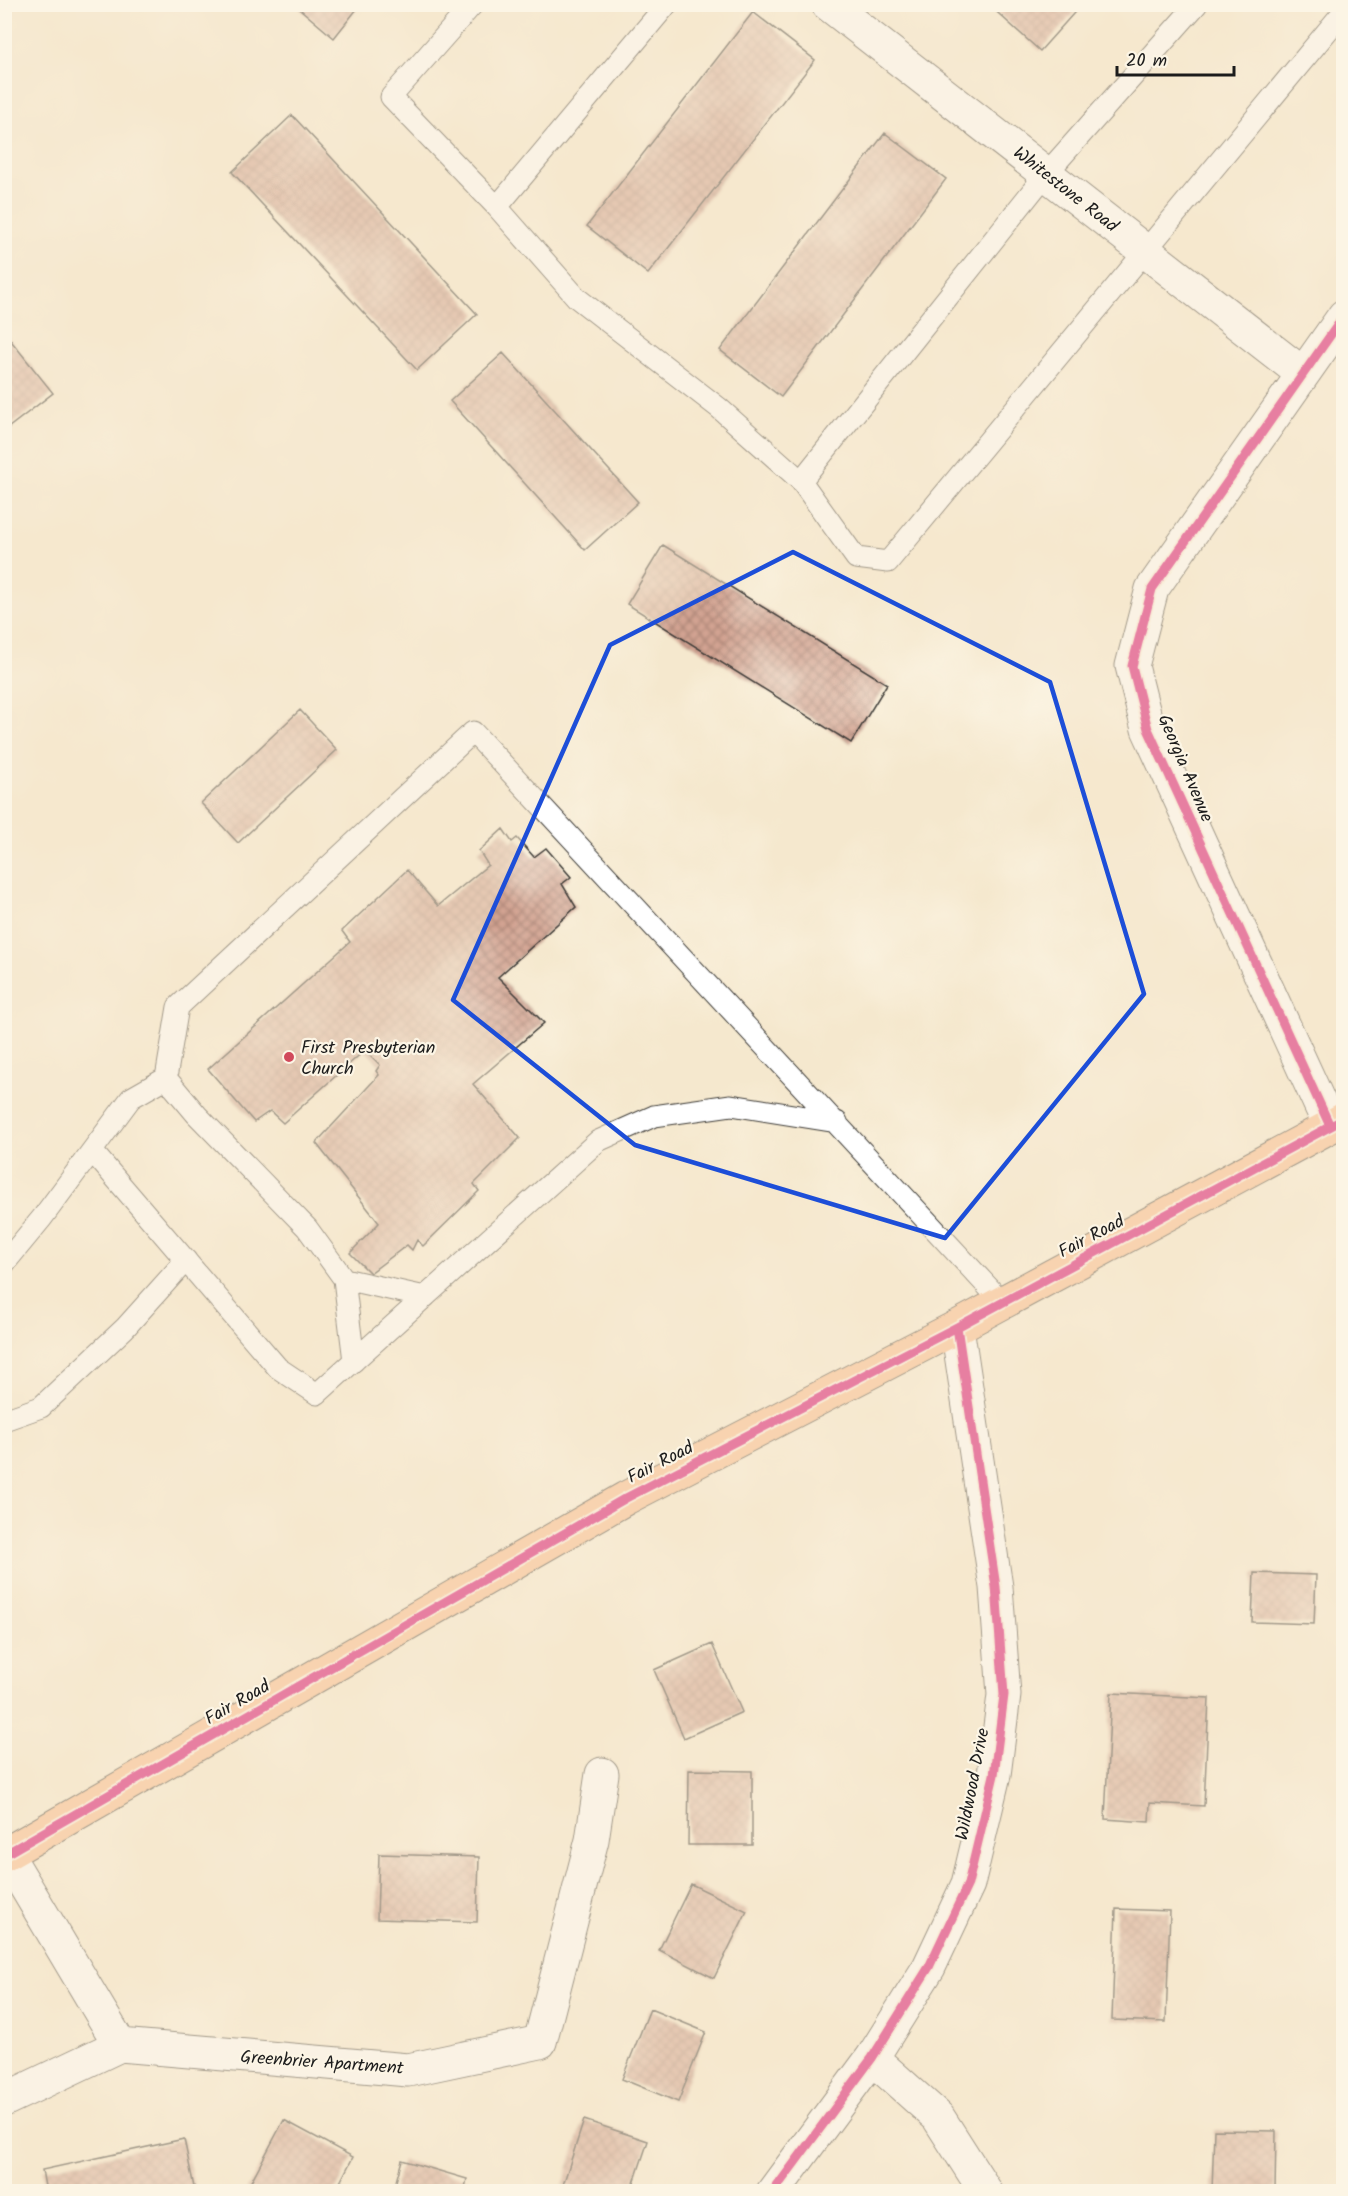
<svg xmlns="http://www.w3.org/2000/svg" width="1348" height="2196" font-family="Kalam,sans-serif">
	<style>
		.building { fill: url(#building-cross-hatch) }
		.lines { fill: none; stroke-linecap: round; stroke-linejoin: round }
		.service-casing { stroke: #3d3b37; stroke-width: 23 }
		.minor-casing { stroke: #3d3b37; stroke-width: 35 }
		.primary-casing { stroke: #3d3b37; stroke-width: 35 }
		.service { stroke: #fff; stroke-width: 21 }
		.minor { stroke: #fff; stroke-width: 33 }
		.primary { stroke: #fabb8c; stroke-width: 33 }
		.cycleway-casing { stroke: #fcf5e5; stroke-width: 13 }
		.cycleway { stroke: #d6006c; stroke-width: 9 }
		.marked { fill: none; stroke: #1d4ed8; stroke-width: 4.5; stroke-linejoin: round }
		.poi-dot { fill: #d1495b; stroke: #fcf5e5; stroke-width: 2 }
		.labels { text-anchor: middle; stroke-width: 4.5; stroke-linejoin: round; paint-order: stroke }
		.street-label { font-size: 18px; fill: #1c1c1c; stroke: #fcf5e5 }
		.poi-label { font-size: 18px; fill: #1c1c1c; stroke: #fcf5e5; text-anchor: start }
	</style>
	<defs>
		<pattern id="building-cross-hatch" width="8" height="8" patternUnits="userSpaceOnUse" patternTransform="scale(1.5)"><rect width="8" height="8" fill="#d2a392"/><path d="M0 0l8 8M0 8l8-8" fill="none" stroke="#aa8476"/></pattern>
	</defs>
	<rect width="100%" height="100%" fill="#fcf5e5"/>
	<filter id="ink" filterUnits="userSpaceOnUse"><feTurbulence type="fractalNoise" baseFrequency=".0167" numOctaves="2"/><feDisplacementMap in="SourceGraphic" scale="12" xChannelSelector="R" yChannelSelector="G"/><feConvolveMatrix kernelMatrix="1 2 1 2 8 2 1 2 1" color-interpolation-filters="sRGB"/></filter>
	<filter id="wash" filterUnits="userSpaceOnUse"><feTurbulence type="fractalNoise" baseFrequency=".008" numOctaves="4" result="noise"/><feDisplacementMap in="SourceGraphic" scale="24" xChannelSelector="R" yChannelSelector="G"/><feGaussianBlur stdDeviation="1.35" result="paint"/><feColorMatrix in="noise" values="0 0 0 0 0 0 0 0 0 0 0 0 0 0 0 0 0 1.4 0 .05"/><feComposite in="paint" operator="in"/></filter>
	<g filter="url(#wash)">
		<rect width="100%" height="100%" fill="#f5e8ce"/>
		<g id="blocks">
			<!-- building -->
			<path class="building" d="M 294,4 L 361,4 L 334,38 Z
				M 988,4 L 1082,4 L 1040,51 Z
				M 753,12 L 815,60 L 648,274 L 587,226 Z
				M 292,115 L 477,314 L 417,370 L 232,172 Z
				M 885,133 L 946,179 L 781,397 L 720,350 Z
				M 4,332 L 53,393 L 4,431 Z
				M 503,353 L 638,502 L 585,550 L 450,401 Z
				M 663,545 L 887,684 L 851,743 L 627,604 Z
				M 300,710 L 337,750 L 238,843 L 201,803 Z
				M 503,829 L 512,842 L 517,838 L 534,857 L 546,848 L 571,877 L 562,884 L 576,907 L 498,977 L 544,1023 L 473,1084 L 520,1138 L 474,1184 L 479,1191 L 423,1246 L 417,1240 L 412,1250 L 407,1245 L 370,1273 L 350,1253 L 379,1223 L 316,1143 L 379,1075 L 376,1071 L 380,1065 L 365,1050 L 283,1123 L 270,1111 L 254,1122 L 208,1069 L 350,942 L 342,931 L 407,870 L 438,906 L 488,865 L 479,851 Z
				M 1254,1573 L 1316,1575 L 1314,1624 L 1252,1622 Z
				M 712,1644 L 742,1712 L 684,1738 L 654,1670 Z
				M 1111,1693 L 1209,1698 L 1204,1806 L 1150,1803 L 1149,1822 L 1105,1819 Z
				M 689,1770 L 752,1771 L 752,1845 L 688,1845 Z
				M 379,1854 L 479,1857 L 477,1922 L 377,1919 Z
				M 691,1884 L 747,1911 L 714,1978 L 659,1950 Z
				M 1116,1909 L 1170,1911 L 1166,2022 L 1112,2020 Z
				M 650,2009 L 706,2032 L 678,2102 L 622,2079 Z
				M 284,2120 L 353,2157 L 335,2192 L 253,2192 L 247,2189 Z
				M 584,2120 L 648,2141 L 631,2192 L 583,2192 L 563,2185 Z
				M 1214,2130 L 1276,2131 L 1275,2192 L 1212,2192 Z
				M 184,2139 L 195,2192 L 46,2192 L 42,2170 Z
				M 402,2160 L 467,2179 L 464,2192 L 393,2192 Z"/>
		</g>
	</g>
	<g filter="url(#ink)">
		<use href="#blocks" fill-opacity="0" stroke="#3d3b37" stroke-width="1.5"/>
		<g class="lines">
			<!-- service casing -->
			<g class="service-casing">
				<path id="service" d="M 473,4 L 391,97 L 497,207 L 667,4
					M 497,207 L 577,298 L 719,408 L 801,481 L 1046,174 L 1197,4
					M 801,481 L 856,558 L 888,562 L 1344,11
					M 166,1078 L 197,1115 L 307,1228 L 344,1279 L 354,1361
					M 92,1151 L 278,1368 L 317,1394 L 598,1141 L 654,1116 L 731,1105 L 837,1122
					M 4,1264 L 42,1218 L 131,1098 L 166,1078 L 178,1007 L 473,732 L 1003,1303
					M 344,1279 L 425,1297
					M 4,1420 L 41,1407 L 125,1328 L 186,1260"/>
			</g>
			<!-- minor casing -->
			<g class="minor-casing">
				<path id="minor" d="M 828,4 L 1303,374
					M 1330,1126 L 1148,729 L 1132,666 L 1152,589 L 1344,316
					M 4,1850 L 120,2045
					M 120,2045 L 408,2070 L 540,2042 L 592,1840 L 602,1774
					M 872,2058 L 938,2117 L 986,2192
					M 4,2100 L 120,2045
					M 773,2192 L 872,2058 L 929,1967 L 968,1884 L 994,1775 L 1004,1695 L 996,1587 L 957,1327"/>
			</g>
			<!-- primary casing -->
			<g class="primary-casing">
				<path id="primary" d="M 4,1855 L 626,1498 L 957,1327 L 1344,1119"/>
			</g>
			<!-- service -->
			<use href="#service" class="service"/>
			<!-- minor -->
			<use href="#minor" class="minor"/>
			<!-- primary -->
			<use href="#primary" class="primary"/>
			<!-- cycleway casing -->
			<g class="cycleway-casing">
				<path id="cycleway" d="M 1330,1126 L 1148,729 L 1132,666 L 1152,589 L 1344,316
					M 4,1855 L 626,1498 L 957,1327 L 1344,1119
					M 773,2192 L 872,2058 L 929,1967 L 968,1884 L 994,1775 L 1004,1695 L 996,1587 L 957,1327"/>
			</g>
			<!-- cycleway -->
			<use href="#cycleway" class="cycleway"/>
		</g>
	</g>
	<!-- marked area -->
	<path d="M0 0H1348V2196H0ZM 793,552 L 1050,682 L 1144,994 L 945,1238 L 635,1145 L 453,1000 L 610,645 Z" fill="#f5e8ce" fill-opacity=".55" fill-rule="evenodd"/>
	<path class="marked" d="M 793,552 L 1050,682 L 1144,994 L 945,1238 L 635,1145 L 453,1000 L 610,645 Z"/>
	<!-- markers -->
	<circle class="poi-dot" cx="289" cy="1057" r="6"/>
	<g class="labels">
		<!-- street labels -->
		<g class="street-label">
			<text transform="translate(1066 189) rotate(38)" y="6">Whitestone Road</text>
			<text transform="translate(1186 768) rotate(67)" y="6">Georgia Avenue</text>
			<text transform="translate(1091 1236) rotate(-28)" y="6">Fair Road</text>
			<text transform="translate(660 1462) rotate(-27)" y="6">Fair Road</text>
			<text transform="translate(237 1702) rotate(-30)" y="6">Fair Road</text>
			<text transform="translate(972 1784) rotate(-79)" y="6">Wildwood Drive</text>
			<text transform="translate(322 2062) rotate(4)" y="6">Greenbrier Apartment</text>
		</g>
		<!-- poi labels -->
		<g class="poi-label">
			<text x="301" y="1053">First Presbyterian<tspan x="301" dy="21">Church</tspan></text>
		</g>
	</g>
	<!-- margin -->
	<rect width="1348" height="2196" fill="none" stroke="#fcf5e5" stroke-width="24"/>
	<!-- scale -->
	<path d="M1117 66v9h117v-9" fill="none" stroke="#1c1c1c" stroke-width="3"/>
	<text x="1126" y="66" font-size="18" fill="#1c1c1c" stroke="#fcf5e5" stroke-width="4.5" paint-order="stroke">20 m</text>
</svg>
